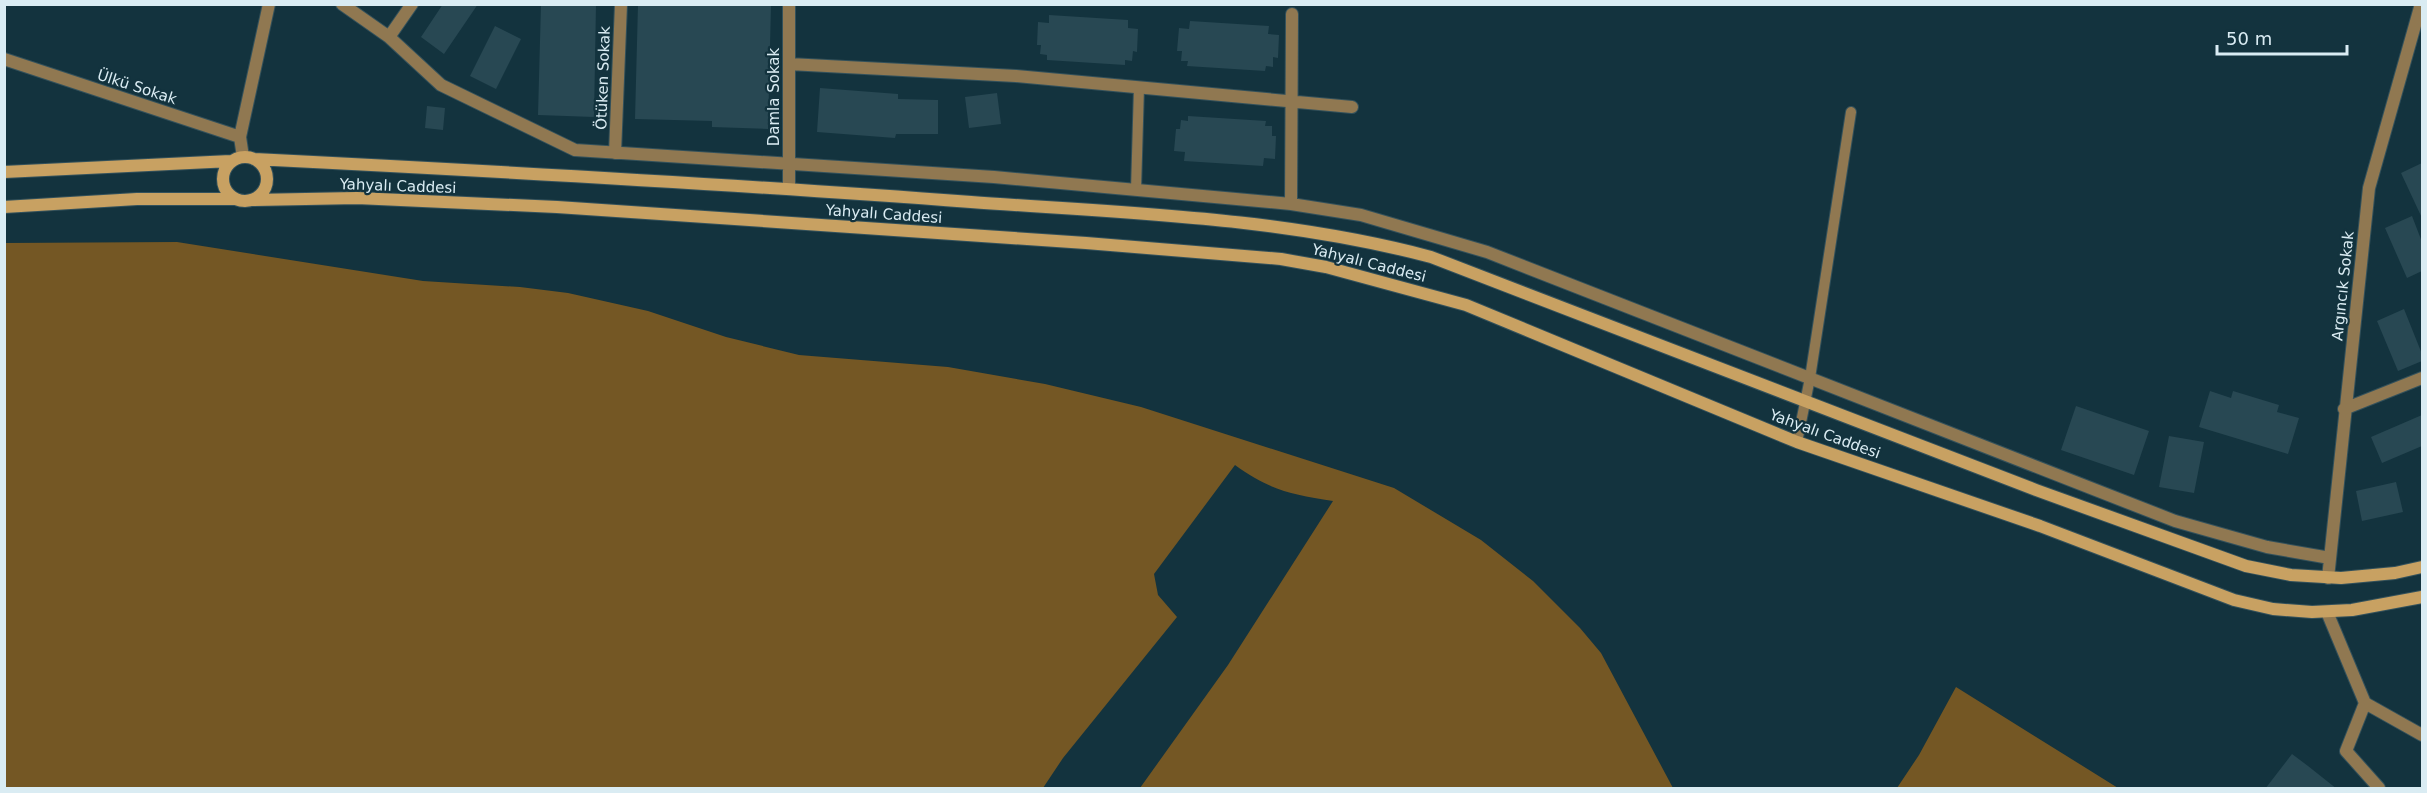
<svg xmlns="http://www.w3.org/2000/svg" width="2427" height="793" font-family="'DejaVu Sans',sans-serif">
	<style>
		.forest { fill: #745724 }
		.building { fill: #284853 }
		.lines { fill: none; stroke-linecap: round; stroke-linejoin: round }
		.lane-casing { stroke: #33515b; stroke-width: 12 }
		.street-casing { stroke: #33515b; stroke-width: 14 }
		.secondary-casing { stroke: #33515b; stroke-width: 14 }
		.lane { stroke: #907851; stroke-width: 10 }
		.street { stroke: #907851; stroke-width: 12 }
		.secondary { stroke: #c8a162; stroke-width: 12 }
		.labels { text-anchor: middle; stroke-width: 4.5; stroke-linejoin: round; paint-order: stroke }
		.street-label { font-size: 15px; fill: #daecf3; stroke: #13333e }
	</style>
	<rect width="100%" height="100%" fill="#13333e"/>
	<!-- forest -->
	<path class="forest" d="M 177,242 L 423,281 L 520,287 L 568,293 L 648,311 L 726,337 L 799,355 L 948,367 L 1045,384 L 1141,407 L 1394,488 L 1481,540 L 1533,581 L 1580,628 L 1601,653 L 1673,788 L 1140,788 L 1228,665 L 1333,501 C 1291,494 1271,491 1235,465 L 1154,574 L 1158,595 L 1177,617 L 1063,758 L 1043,788 L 5,788 L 5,243 Z
		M 1956,687 L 2118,788 L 1897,788 L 1919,755 Z"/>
	<!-- building -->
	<path class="building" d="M 443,4 L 478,4 L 444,54 L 421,37 Z
		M 541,4 L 596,4 L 594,117 L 538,115 Z
		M 638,4 L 771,5 L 768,129 L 712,127 L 712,121 L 635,119 Z
		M 1049,15 L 1128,20 L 1128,28 L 1138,29 L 1137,52 L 1133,51 L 1132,61 L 1125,60 L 1125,65 L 1047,60 L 1047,55 L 1040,54 L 1041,45 L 1037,45 L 1038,22 L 1049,23 Z
		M 1190,21 L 1269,26 L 1268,34 L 1279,35 L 1278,58 L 1273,57 L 1273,67 L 1266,66 L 1265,71 L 1187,66 L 1188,61 L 1181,61 L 1182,51 L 1177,51 L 1179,28 L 1189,29 Z
		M 495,26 L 521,39 L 496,89 L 470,76 Z
		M 820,88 L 898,94 L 898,99 L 938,100 L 938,134 L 896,134 L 895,138 L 817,132 Z
		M 997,93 L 1001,124 L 969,128 L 965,97 Z
		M 427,106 L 445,108 L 443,130 L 425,128 Z
		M 1188,116 L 1266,121 L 1265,126 L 1272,126 L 1272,136 L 1276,136 L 1275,159 L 1264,158 L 1263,166 L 1184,161 L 1185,152 L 1174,151 L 1176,129 L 1180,129 L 1181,120 L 1188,121 Z
		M 2422,163 L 2422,218 L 2401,173 Z
		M 2412,216 L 2422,242 L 2422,271 L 2407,278 L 2385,228 Z
		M 2404,309 L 2422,354 L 2422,361 L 2398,371 L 2377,321 Z
		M 2210,391 L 2231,398 L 2233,391 L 2279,405 L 2277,412 L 2299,418 L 2288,454 L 2199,427 Z
		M 2076,406 L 2149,431 L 2134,475 L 2061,450 Z
		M 2422,415 L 2422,446 L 2382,463 L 2371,437 Z
		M 2169,436 L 2204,442 L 2194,493 L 2159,487 Z
		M 2396,482 L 2403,512 L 2362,521 L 2356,491 Z
		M 2292,754 L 2308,766 L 2337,789 L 2265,789 Z"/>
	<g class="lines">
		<!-- lane casing -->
		<g class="lane-casing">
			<path id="lane" d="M 1136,190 L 1139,87
				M 1797,442 L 1810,378 L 1851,112"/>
		</g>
		<!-- street casing -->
		<g class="street-casing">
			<path id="street" d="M 342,4 L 389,37 L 441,85 L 575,150 L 994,177 L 1291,204 L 1361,215 L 1487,252 L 2175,521 L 2267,547 L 2330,558
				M 389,37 L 412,4
				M 4,59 L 240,137 L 243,157
				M 789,64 L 1016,76 L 1352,107
				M 240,137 L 269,4
				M 615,153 L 621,4
				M 789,189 L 789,4
				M 1291,204 L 1292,14
				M 2344,409 L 2422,378
				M 2328,578 L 2369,188 L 2421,4
				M 2327,612 L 2365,703 L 2422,735
				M 2365,703 L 2346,751 L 2379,788"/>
		</g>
		<!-- secondary casing -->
		<g class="secondary-casing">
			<path id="secondary" d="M223 179a22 22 0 1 1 44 0a22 22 0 1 1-44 0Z
				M 254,159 C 493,171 732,184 971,202 C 1126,213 1281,217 1431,257 L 2036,490 L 2246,566 L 2291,575 L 2341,578 L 2395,573 L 2422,567
				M 4,172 L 231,161
				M 251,200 L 357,198 L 557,207 L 1086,243 L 1281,259 L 1326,267 L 1466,305 L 1797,442 L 2040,526 L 2234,600 L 2273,609 L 2312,612 L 2352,610 L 2422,597
				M 4,207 L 137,199 L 236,199"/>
		</g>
		<!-- lane -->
		<use href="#lane" class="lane"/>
		<!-- street -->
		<use href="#street" class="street"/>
		<!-- secondary -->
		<use href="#secondary" class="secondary"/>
	</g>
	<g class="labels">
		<!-- street labels -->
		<g class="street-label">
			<text transform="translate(603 78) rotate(-88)" y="5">Ötüken Sokak</text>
			<text transform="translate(137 87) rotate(18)" y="5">Ülkü Sokak</text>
			<text transform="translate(774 97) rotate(-90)" y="5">Damla Sokak</text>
			<text transform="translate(398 186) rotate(2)" y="5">Yahyalı Caddesi</text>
			<text transform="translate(884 214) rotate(4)" y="5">Yahyalı Caddesi</text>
			<text transform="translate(1369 263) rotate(14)" y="5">Yahyalı Caddesi</text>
			<text transform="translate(2343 286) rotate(-84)" y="5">Argıncık Sokak</text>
			<text transform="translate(1825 434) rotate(20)" y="5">Yahyalı Caddesi</text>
		</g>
	</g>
	<!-- border -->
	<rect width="2427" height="793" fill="none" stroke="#daecf3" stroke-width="12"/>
	<!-- scale -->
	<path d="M2217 45v9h130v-9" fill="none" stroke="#daecf3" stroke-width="3"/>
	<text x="2226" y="45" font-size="18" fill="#daecf3" stroke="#13333e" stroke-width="4.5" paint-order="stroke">50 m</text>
</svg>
